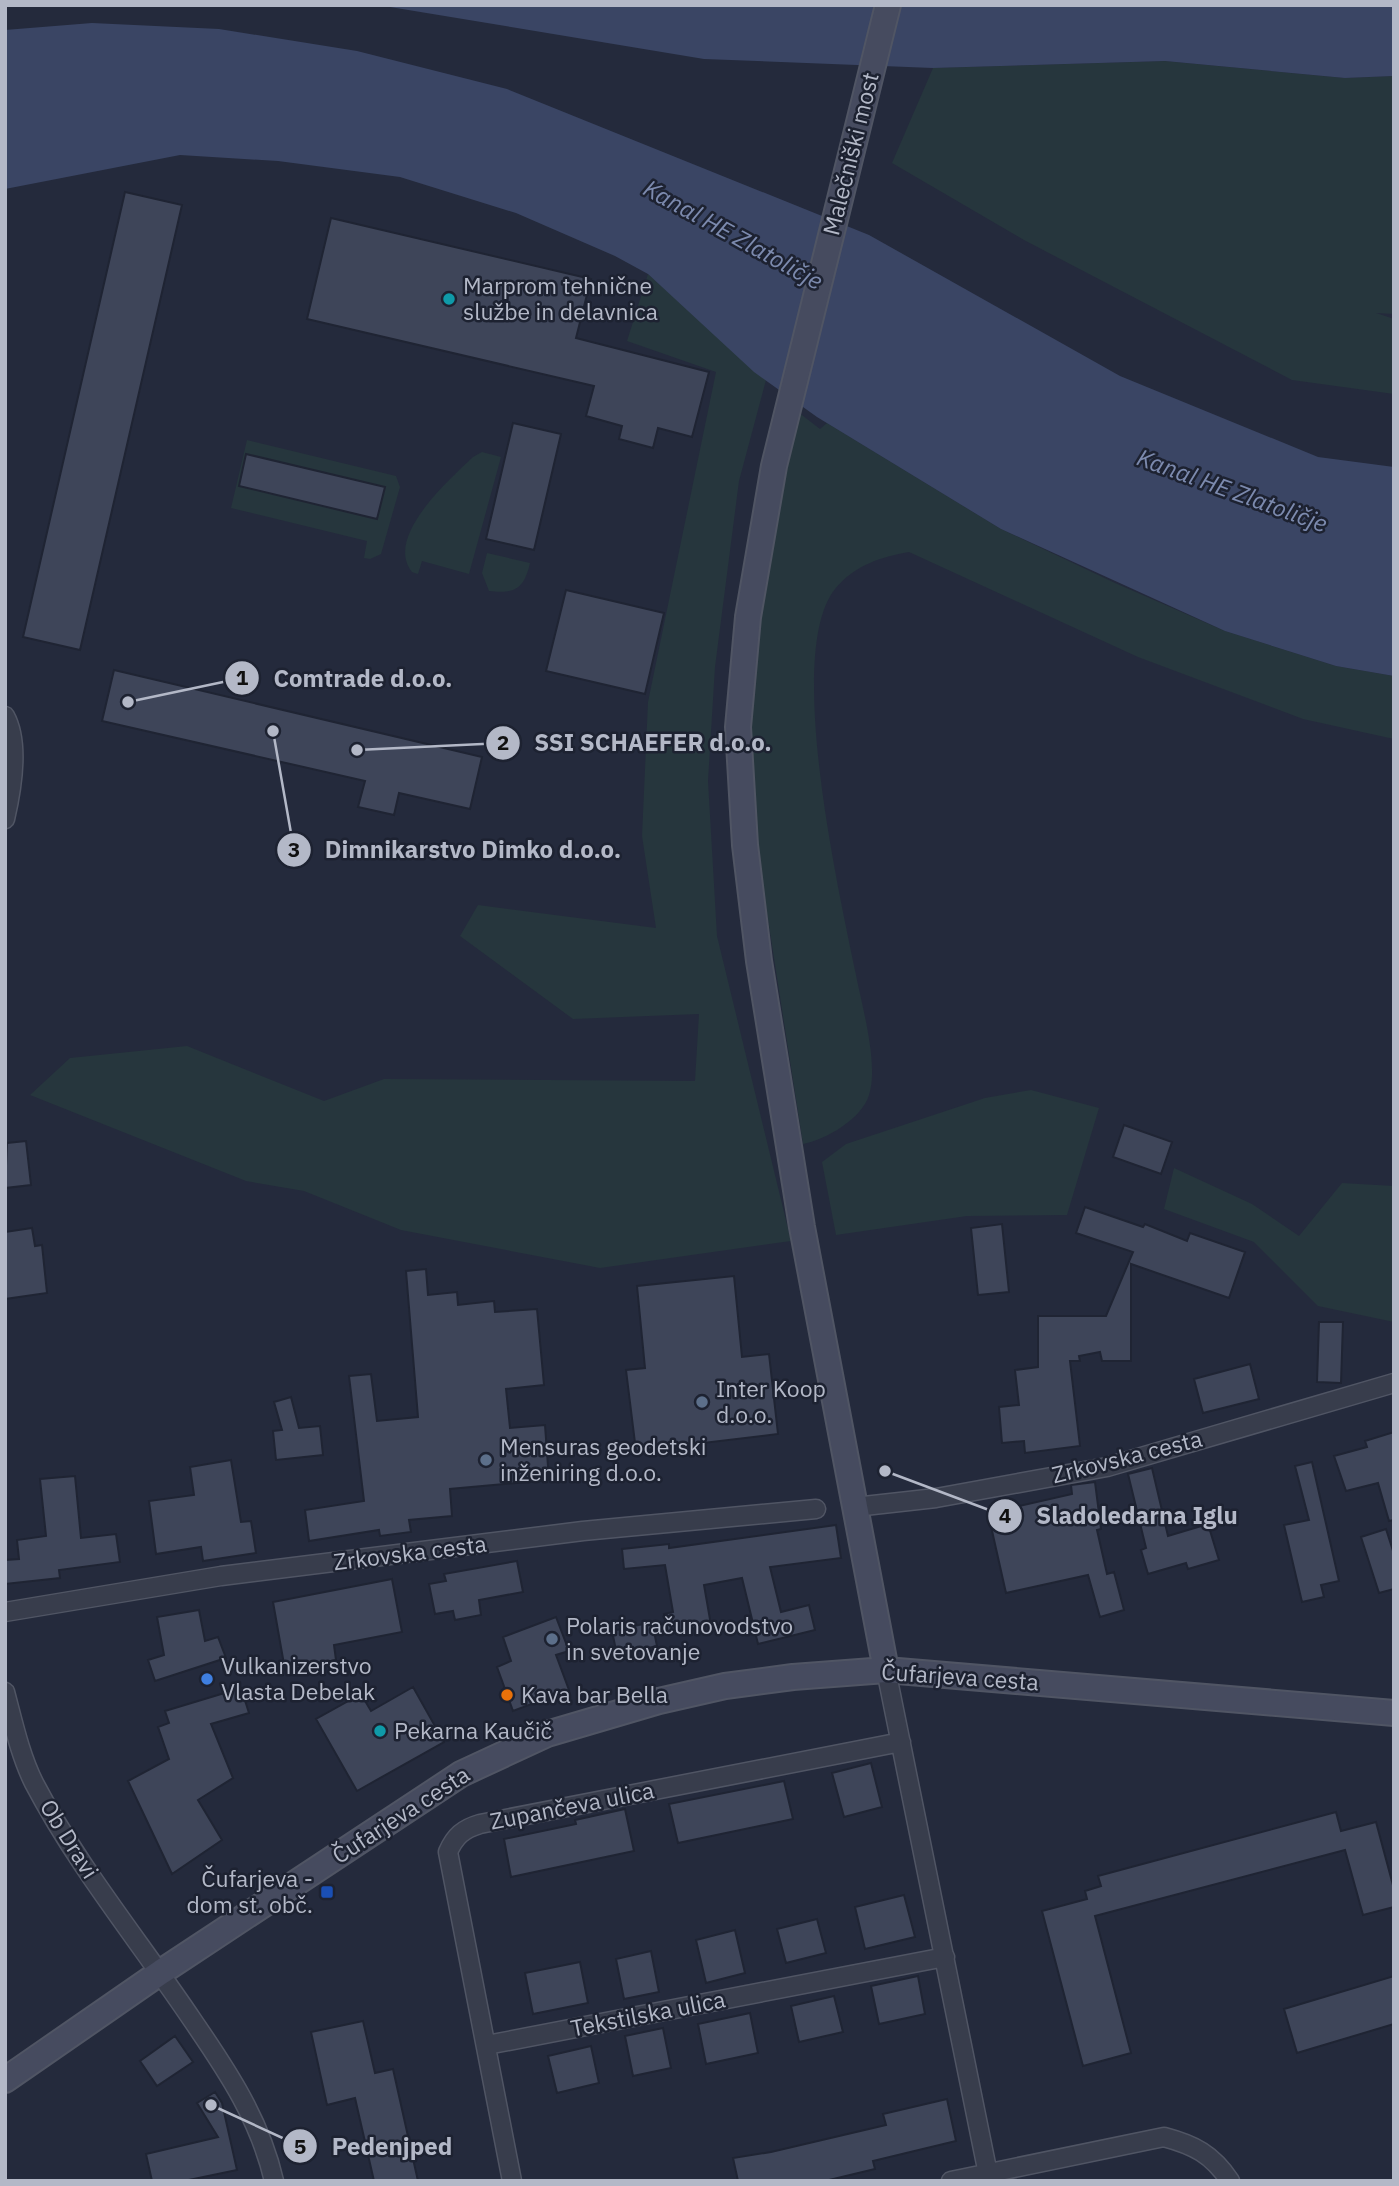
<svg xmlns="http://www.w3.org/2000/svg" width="1399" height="2186" font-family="'IBM Plex Sans',sans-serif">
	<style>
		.green { fill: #26363d }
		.water { fill: #3a4564 }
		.building { fill: #3e4559; stroke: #1f2433; stroke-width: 2 }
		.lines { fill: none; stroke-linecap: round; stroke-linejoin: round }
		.street-casing { stroke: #505564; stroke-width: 21 }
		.secondary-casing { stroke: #505564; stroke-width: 28 }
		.street { stroke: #383d4c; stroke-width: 18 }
		.secondary { stroke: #464b5f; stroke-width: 24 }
		.culture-dot { fill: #0f9aa8; stroke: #1d2231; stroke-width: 2.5 }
		.service-dot { fill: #5c6f8a; stroke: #1d2231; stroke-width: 2.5 }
		.shop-dot { fill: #3f7fe0; stroke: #1d2231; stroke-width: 2.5 }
		.food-dot { fill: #e8710a; stroke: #1d2231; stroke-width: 2.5 }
		.transit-dot { fill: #1a4fb4; stroke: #1d2231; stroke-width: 2.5 }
		.labels { text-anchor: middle; stroke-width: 5; stroke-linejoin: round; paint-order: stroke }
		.street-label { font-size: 23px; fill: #b3b8c7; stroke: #1d2231 }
		.poi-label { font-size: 23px; fill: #b3b8c7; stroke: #1d2231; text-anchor: start }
		.water-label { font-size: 24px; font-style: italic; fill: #7c8aae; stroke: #1d2231 }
		.leader { fill: none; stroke: #b3b8c7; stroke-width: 2.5 }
		.callout-dot { fill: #b3b8c7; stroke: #1d2231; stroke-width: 2.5 }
		.mark-label { font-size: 21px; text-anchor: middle; font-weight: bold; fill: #111 }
		.callout-label { font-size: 24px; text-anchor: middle; font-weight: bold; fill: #b3b8c7; stroke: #1d2231; stroke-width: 5; stroke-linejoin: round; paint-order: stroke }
	</style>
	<rect width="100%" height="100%" fill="#242a3c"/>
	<!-- green -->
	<path class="green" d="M 1165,61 L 1345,78 L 1394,76 L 1394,314 L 1376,313 L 1394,319 L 1394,394 L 1292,380 L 1024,240 L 892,163 L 933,68 Z
		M 648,274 L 766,380 L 739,481 L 715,667 L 708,781 L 717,936 L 791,1241 L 600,1268 L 401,1230 L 304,1191 L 246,1181 L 30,1095 L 70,1058 L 187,1046 L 324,1101 L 384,1079 L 695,1081 L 699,1014 L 573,1019 L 460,936 L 478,905 L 656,928 L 642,836 L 648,702 L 716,372 L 627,341 Z
		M 798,412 L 820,429 L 827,423 L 1001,529 L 1115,583 L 1225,631 L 1336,666 L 1394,676 L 1394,739 L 1303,719 L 1138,657 L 909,552 C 881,557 855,565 835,589 C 784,653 840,896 856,975 C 862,1006 879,1065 869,1095 C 862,1119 825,1140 803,1144 L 757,849 L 751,720 L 757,628 Z
		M 247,440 L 396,476 L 400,487 L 381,554 L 370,559 L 364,558 L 367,541 L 231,508 Z
		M 482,452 L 501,457 L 469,574 L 422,561 L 418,574 L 412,572 C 384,537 449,480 473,457 Z
		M 487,553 L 530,563 C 524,589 515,594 489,591 L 482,573 Z
		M 1031,1090 L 1099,1108 L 1067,1215 L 967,1216 L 836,1235 L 822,1162 L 846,1144 L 985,1098 Z
		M 1174,1168 L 1252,1204 L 1299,1236 L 1342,1183 L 1394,1186 L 1394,1322 L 1318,1306 L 1254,1242 L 1164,1209 Z"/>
	<!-- water -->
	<path class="water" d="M 378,5 L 1394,5 L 1394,76 L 1345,78 L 1165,61 L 933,68 L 704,59 Z
		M 92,23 L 219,29 L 357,51 L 507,89 L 869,235 L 1120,376 L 1318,457 L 1394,467 L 1394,676 L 1336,666 L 1225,631 L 1001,529 L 817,417 L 754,372 L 648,274 L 615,256 L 516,213 L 400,177 L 278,161 L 180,155 L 5,189 L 5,30 Z"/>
	<!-- building -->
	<path class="building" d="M 125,192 L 182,205 L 80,650 L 23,637 Z
		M 331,218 L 591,279 L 576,338 L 709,372 L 692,437 L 658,428 L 653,448 L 619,439 L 622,426 L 586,416 L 594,386 L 307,319 Z
		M 513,423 L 561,434 L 534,550 L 486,539 Z
		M 246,454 L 385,487 L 377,519 L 239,486 Z
		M 566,590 L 664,613 L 645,694 L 546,671 Z
		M 114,670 L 482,757 L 470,809 L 399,793 L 394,815 L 358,807 L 365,781 L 102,721 Z
		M 1124,1125 L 1172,1142 L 1161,1174 L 1113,1157 Z
		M 26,1141 L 31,1185 L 5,1188 L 7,1143 Z
		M 1085,1207 L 1143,1227 L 1145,1224 L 1187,1241 L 1190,1233 L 1245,1252 L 1229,1298 L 1131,1264 L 1131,1361 L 1102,1361 L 1100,1352 L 1079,1356 L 1080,1361 L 1070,1361 L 1080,1446 L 1025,1453 L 1024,1441 L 1002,1443 L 999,1407 L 1019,1405 L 1015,1370 L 1038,1367 L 1038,1316 L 1106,1316 L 1133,1252 L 1076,1233 Z
		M 1002,1224 L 1009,1292 L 978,1295 L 971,1228 Z
		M 32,1228 L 35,1246 L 42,1245 L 47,1293 L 5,1299 L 5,1232 Z
		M 426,1269 L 428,1295 L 457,1292 L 458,1305 L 494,1301 L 495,1312 L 537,1309 L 544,1385 L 506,1389 L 510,1428 L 545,1425 L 549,1480 L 450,1489 L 452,1516 L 409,1520 L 411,1532 L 380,1536 L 379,1530 L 309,1541 L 305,1510 L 364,1501 L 349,1376 L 371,1374 L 377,1421 L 418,1417 L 406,1271 Z
		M 734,1276 L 742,1357 L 769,1354 L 778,1434 L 636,1451 L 626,1370 L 645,1368 L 637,1286 Z
		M 1319,1322 L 1343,1322 L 1341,1383 L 1317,1382 Z
		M 1250,1364 L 1259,1399 L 1203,1413 L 1194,1379 Z
		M 291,1397 L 299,1428 L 320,1426 L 323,1455 L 276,1460 L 273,1431 L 282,1430 L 274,1402 Z
		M 1394,1432 L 1394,1520 L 1389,1521 L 1378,1483 L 1346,1491 L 1334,1456 L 1367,1447 L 1365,1441 Z
		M 231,1460 L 241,1522 L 251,1521 L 256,1553 L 203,1561 L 201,1547 L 156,1554 L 149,1501 L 194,1495 L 190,1467 Z
		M 1312,1462 L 1339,1581 L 1321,1585 L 1324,1597 L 1302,1602 L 1284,1525 L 1309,1520 L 1295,1466 Z
		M 1152,1468 L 1168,1536 L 1208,1524 L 1219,1560 L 1188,1569 L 1186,1563 L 1148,1574 L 1141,1550 L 1146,1548 L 1128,1474 Z
		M 75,1476 L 81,1538 L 116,1534 L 120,1562 L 59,1570 L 60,1578 L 5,1584 L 5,1560 L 19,1559 L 17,1540 L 46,1536 L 40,1479 Z
		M 1095,1482 L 1101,1529 L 1097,1530 L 1107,1574 L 1114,1572 L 1124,1610 L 1100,1617 L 1088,1575 L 1006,1593 L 988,1513 L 1072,1494 L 1071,1485 Z
		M 836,1525 L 841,1558 L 770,1567 L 781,1612 L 809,1605 L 815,1630 L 758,1644 L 742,1578 L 704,1585 L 711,1625 L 668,1633 L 664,1614 L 673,1612 L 665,1565 L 624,1569 L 622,1549 L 669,1544 L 669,1548 Z
		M 1386,1529 L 1394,1554 L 1394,1589 L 1379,1593 L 1361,1537 Z
		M 517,1561 L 523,1592 L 479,1600 L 481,1615 L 455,1620 L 453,1611 L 435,1614 L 429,1584 L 446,1581 L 444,1574 Z
		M 392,1579 L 402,1632 L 334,1645 L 336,1660 L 285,1670 L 273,1602 Z
		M 199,1610 L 205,1641 L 218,1637 L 226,1658 L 155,1681 L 148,1660 L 164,1655 L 157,1617 Z
		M 556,1617 L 569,1651 L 556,1655 L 569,1690 L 513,1711 L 497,1667 L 511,1661 L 503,1637 Z
		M 652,1622 L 657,1646 L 617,1655 L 612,1631 Z
		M 413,1687 L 444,1742 L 357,1791 L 316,1719 L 361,1694 L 371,1711 Z
		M 241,1688 L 249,1713 L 211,1724 L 233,1778 L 198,1800 L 222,1840 L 172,1874 L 128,1781 L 169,1759 L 158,1727 L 169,1723 L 165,1711 Z
		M 871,1763 L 882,1807 L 844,1817 L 832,1773 Z
		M 784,1781 L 793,1819 L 678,1843 L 669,1804 Z
		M 625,1809 L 634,1851 L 511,1877 L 504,1839 L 576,1824 L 575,1820 Z
		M 1336,1812 L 1341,1831 L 1376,1822 L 1394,1889 L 1394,1907 L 1363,1915 L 1345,1850 L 1095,1916 L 1131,2053 L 1083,2066 L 1042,1911 L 1087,1899 L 1085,1891 L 1101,1886 L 1098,1876 Z
		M 904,1895 L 915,1937 L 865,1949 L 855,1907 Z
		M 817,1919 L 826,1953 L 786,1963 L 777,1929 Z
		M 735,1930 L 745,1973 L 706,1983 L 696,1940 Z
		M 651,1951 L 659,1992 L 624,1999 L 616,1959 Z
		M 580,1962 L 588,2003 L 533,2014 L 525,1973 Z
		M 918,1976 L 925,2014 L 879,2024 L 871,1986 Z
		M 1394,1976 L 1394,2024 L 1297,2053 L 1284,2009 Z
		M 834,1996 L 843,2032 L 799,2042 L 791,2006 Z
		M 750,2013 L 758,2053 L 706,2064 L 698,2024 Z
		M 363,2021 L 375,2073 L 393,2069 L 418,2181 L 374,2181 L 355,2098 L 327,2105 L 311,2032 Z
		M 663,2028 L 671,2068 L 633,2076 L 625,2036 Z
		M 175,2036 L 193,2062 L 157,2086 L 140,2061 Z
		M 591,2046 L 599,2083 L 557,2093 L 548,2056 Z
		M 215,2092 L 222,2103 L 237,2170 L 184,2181 L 152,2181 L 146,2154 L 218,2137 L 197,2103 Z
		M 947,2099 L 956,2141 L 873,2161 L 875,2169 L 825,2181 L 738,2181 L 733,2158 L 771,2152 L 886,2125 L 883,2114 Z"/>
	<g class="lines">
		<!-- street casing -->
		<g class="street-casing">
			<path id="street" d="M 5,716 C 20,743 12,789 5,819
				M 855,1507 L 936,1498 L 1107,1467 L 1394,1383
				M 5,1612 L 221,1576 L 583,1531 L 816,1509
				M 886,1670 L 988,2174
				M 5,1692 C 13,1722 20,1755 34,1783 C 78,1867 140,1942 193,2021 C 228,2072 260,2120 274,2181
				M 487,2045 L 945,1957
				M 512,2181 L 448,1852 C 455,1836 463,1829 480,1824 L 901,1742
				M 951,2181 L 1164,2137 C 1194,2145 1212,2154 1230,2181"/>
		</g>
		<!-- secondary casing -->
		<g class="secondary-casing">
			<path id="secondary" d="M 886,1670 L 802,1227 L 759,961 L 745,845 L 738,727 L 748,617 L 774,466 L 888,5
				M 5,2080 L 161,1972 L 461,1774 L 547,1734 L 659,1701 L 725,1686 L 793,1677 L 886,1670 L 1394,1713"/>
		</g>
		<!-- street -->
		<use href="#street" class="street"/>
		<!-- secondary -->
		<use href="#secondary" class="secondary"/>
	</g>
	<!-- markers -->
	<g class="culture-dot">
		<circle cx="449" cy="299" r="7"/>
		<circle cx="380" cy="1731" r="7"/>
	</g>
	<g class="service-dot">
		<circle cx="702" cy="1402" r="7"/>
		<circle cx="486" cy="1460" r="7"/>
		<circle cx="552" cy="1639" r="7"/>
	</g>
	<circle class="shop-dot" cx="207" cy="1679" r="7"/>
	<circle class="food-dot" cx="507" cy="1695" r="7"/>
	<rect class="transit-dot" x="320" y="1885" width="14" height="14" rx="3.5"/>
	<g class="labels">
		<!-- street labels -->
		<g class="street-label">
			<text transform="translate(851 154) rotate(-76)" y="8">Malečniški most</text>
			<text transform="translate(1127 1457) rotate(-14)" y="8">Zrkovska cesta</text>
			<text transform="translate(410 1553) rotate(-7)" y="8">Zrkovska cesta</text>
			<text transform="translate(960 1677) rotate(4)" y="8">Čufarjeva cesta</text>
			<text transform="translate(572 1806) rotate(-11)" y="8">Zupančeva ulica</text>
			<text transform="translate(401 1815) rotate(-33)" y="8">Čufarjeva cesta</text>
			<text transform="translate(69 1839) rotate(58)" y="8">Ob Dravi</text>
			<text transform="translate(648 2014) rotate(-11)" y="8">Tekstilska ulica</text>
		</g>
		<!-- poi labels -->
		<g class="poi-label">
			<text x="463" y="294">Marprom tehnične<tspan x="463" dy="26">službe in delavnica</tspan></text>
			<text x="716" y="1397">Inter Koop<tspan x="716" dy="26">d.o.o.</tspan></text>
			<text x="500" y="1455">Mensuras geodetski<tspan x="500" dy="26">inženiring d.o.o.</tspan></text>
			<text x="566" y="1634">Polaris računovodstvo<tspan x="566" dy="26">in svetovanje</tspan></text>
			<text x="221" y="1674">Vulkanizerstvo<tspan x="221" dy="26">Vlasta Debelak</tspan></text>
			<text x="521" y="1703">Kava bar Bella</text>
			<text x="394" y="1739">Pekarna Kaučič</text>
			<text x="313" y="1887" text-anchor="end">Čufarjeva -<tspan x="313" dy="26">dom st. obč.</tspan></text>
		</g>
		<!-- water labels -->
		<g class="water-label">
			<text transform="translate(733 235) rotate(29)" y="8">Kanal HE Zlatoličje</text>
			<text transform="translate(1232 491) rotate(20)" y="8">Kanal HE Zlatoličje</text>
		</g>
	</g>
	<!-- callouts -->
	<path class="leader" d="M128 702L242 678M357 750L503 743M273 731L294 850M885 1471L1005 1516M211 2105L300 2146"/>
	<g class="callout-dot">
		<circle cx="128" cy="702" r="7"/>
		<circle cx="357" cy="750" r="7"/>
		<circle cx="273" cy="731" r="7"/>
		<circle cx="885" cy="1471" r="7"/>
		<circle cx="211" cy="2105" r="7"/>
		<circle cx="242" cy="678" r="18"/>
		<circle cx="503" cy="743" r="18"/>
		<circle cx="294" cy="850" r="18"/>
		<circle cx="1005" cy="1516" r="18"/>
		<circle cx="300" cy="2146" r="18"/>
	</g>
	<g class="mark-label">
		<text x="242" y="685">1</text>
		<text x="503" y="750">2</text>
		<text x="294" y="857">3</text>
		<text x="1005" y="1523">4</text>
		<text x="300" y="2154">5</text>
	</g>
	<g class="callout-label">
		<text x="363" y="687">Comtrade d.o.o.</text>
		<text x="653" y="751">SSI SCHAEFER d.o.o.</text>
		<text x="473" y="858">Dimnikarstvo Dimko d.o.o.</text>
		<text x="1137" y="1524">Sladoledarna Iglu</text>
		<text x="392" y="2155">Pedenjped</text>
	</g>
	<!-- border -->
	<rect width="1399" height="2186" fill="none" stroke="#b3b8c7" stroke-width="14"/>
</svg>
